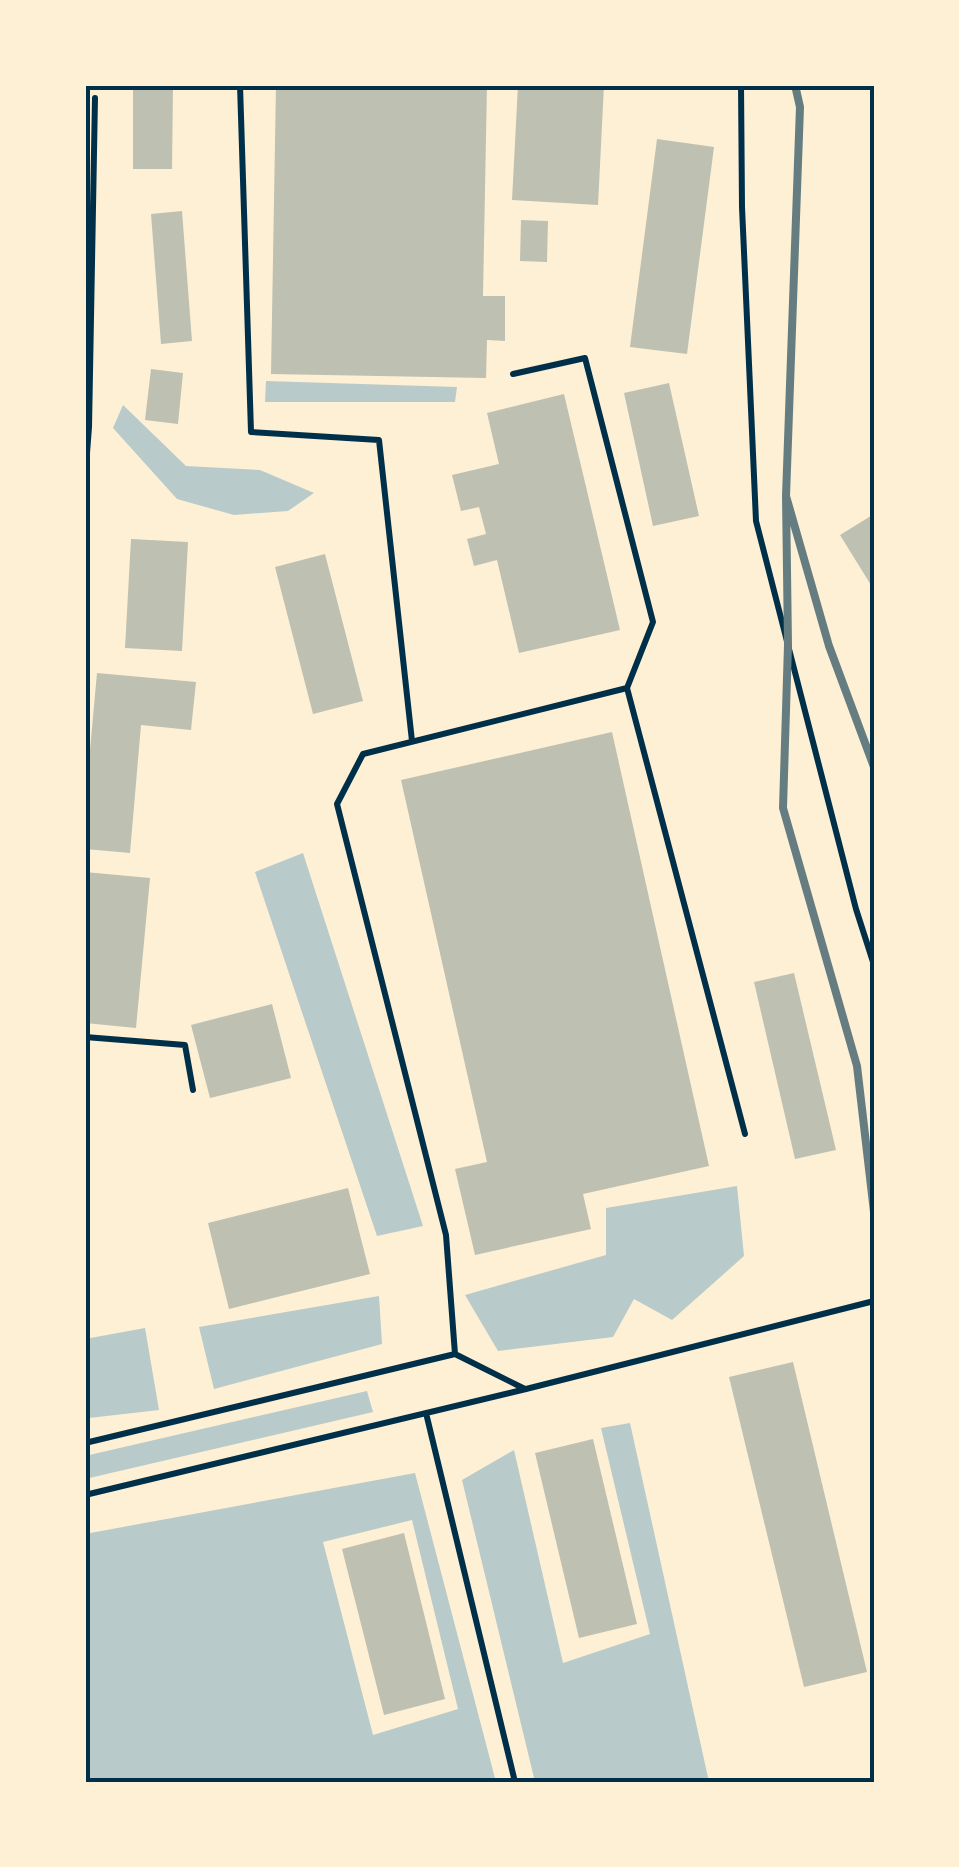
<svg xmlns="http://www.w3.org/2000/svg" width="959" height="1867" font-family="Lato,sans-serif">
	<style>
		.green { fill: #b9caca; fill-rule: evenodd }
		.building { fill: #bec0b2 }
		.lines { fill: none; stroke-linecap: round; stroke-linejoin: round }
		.service { stroke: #003049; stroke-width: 6 }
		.rail { stroke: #657d81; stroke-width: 8 }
		.neatline { fill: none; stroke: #003049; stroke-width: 4 }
	</style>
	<rect width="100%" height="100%" fill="#fdf0d5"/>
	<!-- green -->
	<path class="green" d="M 266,381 L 457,387 L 455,402 L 265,402 Z
		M 123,405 L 186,466 L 260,470 L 314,493 L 288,511 L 234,515 L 177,499 L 113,428 Z
		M 303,853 L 423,1226 L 377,1236 L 255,872 Z
		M 737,1186 L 744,1256 L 672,1320 L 634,1299 L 613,1337 L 498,1351 L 465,1295 L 606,1255 L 606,1208 Z
		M 379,1296 L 382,1344 L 214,1389 L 199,1327 Z
		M 145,1328 L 159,1410 L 89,1418 L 85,1415 L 85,1339 Z
		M 367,1391 L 373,1412 L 85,1479 L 85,1456 Z
		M 630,1423 L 709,1782 L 535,1782 L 462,1480 L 514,1450 L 563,1663 L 650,1634 L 601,1428 Z
		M 415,1473 L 496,1782 L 85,1782 L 85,1534 ZM 412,1520 L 458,1709 L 373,1735 L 323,1542 Z"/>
	<!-- building -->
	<path class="building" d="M 276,85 L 487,85 L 483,296 L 505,296 L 505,341 L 487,340 L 486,378 L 271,374 Z
		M 518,85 L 604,85 L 598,205 L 512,200 Z
		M 133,86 L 173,86 L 172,169 L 133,169 Z
		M 657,139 L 714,147 L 687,354 L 630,347 Z
		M 182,211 L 192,341 L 161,344 L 151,214 Z
		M 521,220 L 548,221 L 547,262 L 520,261 Z
		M 151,369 L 183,373 L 178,424 L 145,420 Z
		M 669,383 L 699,516 L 653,526 L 624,393 Z
		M 564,394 L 620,630 L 519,653 L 497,560 L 474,566 L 467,539 L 486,534 L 479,507 L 461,511 L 452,475 L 499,464 L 487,413 Z
		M 874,514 L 874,590 L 840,535 Z
		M 131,539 L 188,542 L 182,651 L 125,648 Z
		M 325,554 L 363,701 L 313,714 L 275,567 Z
		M 97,673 L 196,682 L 191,730 L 141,725 L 130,853 L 85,849 L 85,805 Z
		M 612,732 L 709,1166 L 583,1194 L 591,1229 L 475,1255 L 455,1169 L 487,1162 L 401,780 Z
		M 85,872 L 150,878 L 136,1028 L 85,1023 Z
		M 794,973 L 836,1150 L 795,1159 L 754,982 Z
		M 272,1004 L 291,1078 L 210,1098 L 191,1025 Z
		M 348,1188 L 370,1274 L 229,1309 L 208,1223 Z
		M 793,1362 L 867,1672 L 804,1687 L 729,1377 Z
		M 593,1439 L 637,1624 L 579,1638 L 535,1453 Z
		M 404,1533 L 445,1699 L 384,1715 L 342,1549 Z"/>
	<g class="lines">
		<!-- service -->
		<path class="service" d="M 240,85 L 251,432 L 379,440 L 412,741
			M 741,85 L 742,207 L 756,521 L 856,909 L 874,965
			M 513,374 L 585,358 L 653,622 L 627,688
			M 85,479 L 89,427 L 95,98
			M 85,1037 L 185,1045 L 193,1090
			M 455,1354 L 446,1235 L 337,804 L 363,754 L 627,688 L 745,1134
			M 426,1413 L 515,1782
			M 85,1443 L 455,1354 L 525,1389
			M 85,1495 L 526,1389 L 874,1301"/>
		<!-- rail -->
		<path class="rail" d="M 795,85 L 800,107 L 786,496 L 829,646 L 874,767
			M 786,496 L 788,645 L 783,808 L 857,1066 L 874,1212"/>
	</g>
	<!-- border -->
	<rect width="959" height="1867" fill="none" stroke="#fdf0d5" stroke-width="175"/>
	<rect x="88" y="88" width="784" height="1692" class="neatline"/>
</svg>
